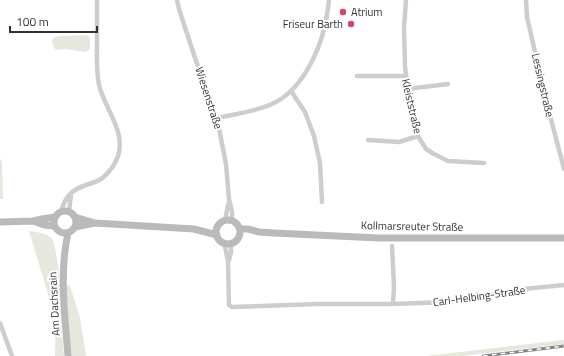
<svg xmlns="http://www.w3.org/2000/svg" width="564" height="356" font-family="'Titillium Web',sans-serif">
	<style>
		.green { fill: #e5e8dd }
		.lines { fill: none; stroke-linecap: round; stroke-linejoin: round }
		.street { stroke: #cdcdcd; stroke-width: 4.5 }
		.secondary { stroke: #bababa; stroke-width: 7 }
		.rail-casing { stroke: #858585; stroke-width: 3 }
		.rail { stroke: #fff; stroke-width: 1.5; stroke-dasharray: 4.5; stroke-linecap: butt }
		.poi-dot { fill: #d44567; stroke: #fff; stroke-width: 1.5 }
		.labels { text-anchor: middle; stroke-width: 4; stroke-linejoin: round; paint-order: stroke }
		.poi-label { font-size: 11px; fill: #303030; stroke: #fff; text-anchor: start }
		.street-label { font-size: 11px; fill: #303030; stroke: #fff }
	</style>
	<rect width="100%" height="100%" fill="#fff"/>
	<!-- green -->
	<path class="green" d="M 88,35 L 90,39 L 90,49 L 85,52 L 66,49 L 57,50 L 54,48 L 52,42 L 53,38 L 59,36 Z
		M 0,158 L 2,163 L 3,199 L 0,199 Z
		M 29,231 C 37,232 47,233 52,239 C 55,243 55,249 56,254 C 61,277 60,301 62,325 C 62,335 63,346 64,356 L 55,356 L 56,297 L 49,297 Z
		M 66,284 L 70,286 L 80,318 L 86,356 L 71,356 Z
		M 564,340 L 564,344 L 462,356 L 426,356 Z"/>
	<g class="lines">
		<!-- street -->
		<path class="street" d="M 177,0 L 179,9 L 196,61 L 217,118 L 226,164 L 229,199 L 232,212 L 232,221
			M 406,0 L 404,27 L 405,67 L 410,105 L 418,136 L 426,149 L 434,154 L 448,161 L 484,163
			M 526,0 L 527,17 L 547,104 L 564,169
			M 357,76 L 405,76
			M 407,89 L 448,84
			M 291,91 L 305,112 L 314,136 L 320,163 L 322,202
			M 217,118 C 235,114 259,111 274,103 C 301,90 319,53 325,25 C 327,17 328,8 329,0
			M 368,140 L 399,142 L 418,136
			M 61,212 C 65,197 71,190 86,185 C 89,184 92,183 95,182 C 104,179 112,169 116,161 C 129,134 105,110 99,85 C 96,70 97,53 97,37 C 97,24 97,12 97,0
			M 69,212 L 71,194
			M 225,220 L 229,201
			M 224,242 L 228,261 L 229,305 L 232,307 L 316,304 L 393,304 L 448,302 L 524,289 L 564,285
			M 392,246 L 394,286 L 393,304
			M 229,260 L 231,252 L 231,243
			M 0,323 L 12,356"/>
		<!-- secondary -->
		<path class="secondary" d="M54 222a11 11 0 1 1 22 0a11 11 0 1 1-22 0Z
			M 75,217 L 95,223 L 194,229 L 217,235
			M216 232a12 12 0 1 1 24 0a12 12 0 1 1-24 0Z
			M 33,221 L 44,225 L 54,226
			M 0,222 L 33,221 L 42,219 L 55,217
			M 75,227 L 95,223
			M 240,229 L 248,229 L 259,232 L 274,233 L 379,238 L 564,238
			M 68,233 C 59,273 65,315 68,356"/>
		<!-- rail casing -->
		<g class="rail-casing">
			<path id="rail" d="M 483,356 L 564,346"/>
		</g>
		<!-- rail -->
		<use href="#rail" class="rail"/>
	</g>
	<!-- markers -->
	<g class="poi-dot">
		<circle cx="343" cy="12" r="4"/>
		<circle cx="351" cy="24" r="4"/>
	</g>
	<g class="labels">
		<!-- poi labels -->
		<g class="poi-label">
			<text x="351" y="16">Atrium</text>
			<text x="343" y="28" text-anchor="end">Friseur Barth</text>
		</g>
		<!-- street labels -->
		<g class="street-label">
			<text transform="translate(543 85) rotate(77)" y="4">Lessingstraße</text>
			<text transform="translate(209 98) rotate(72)" y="4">Wiesenstraße</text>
			<text transform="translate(412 106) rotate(77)" y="4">Kleiststraße</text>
			<text transform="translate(412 226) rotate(1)" y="4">Kollmarsreuter Straße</text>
			<text transform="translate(479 296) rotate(-8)" y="4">Carl-Helbing-Straße</text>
			<text transform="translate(54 304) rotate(-93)" y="4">Am Dachsrain</text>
		</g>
	</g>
	<!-- scale -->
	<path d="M10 26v6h87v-6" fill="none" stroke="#303030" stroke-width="2"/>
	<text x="16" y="26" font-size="12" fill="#303030" stroke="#ffffff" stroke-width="3" paint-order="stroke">100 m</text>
</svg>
